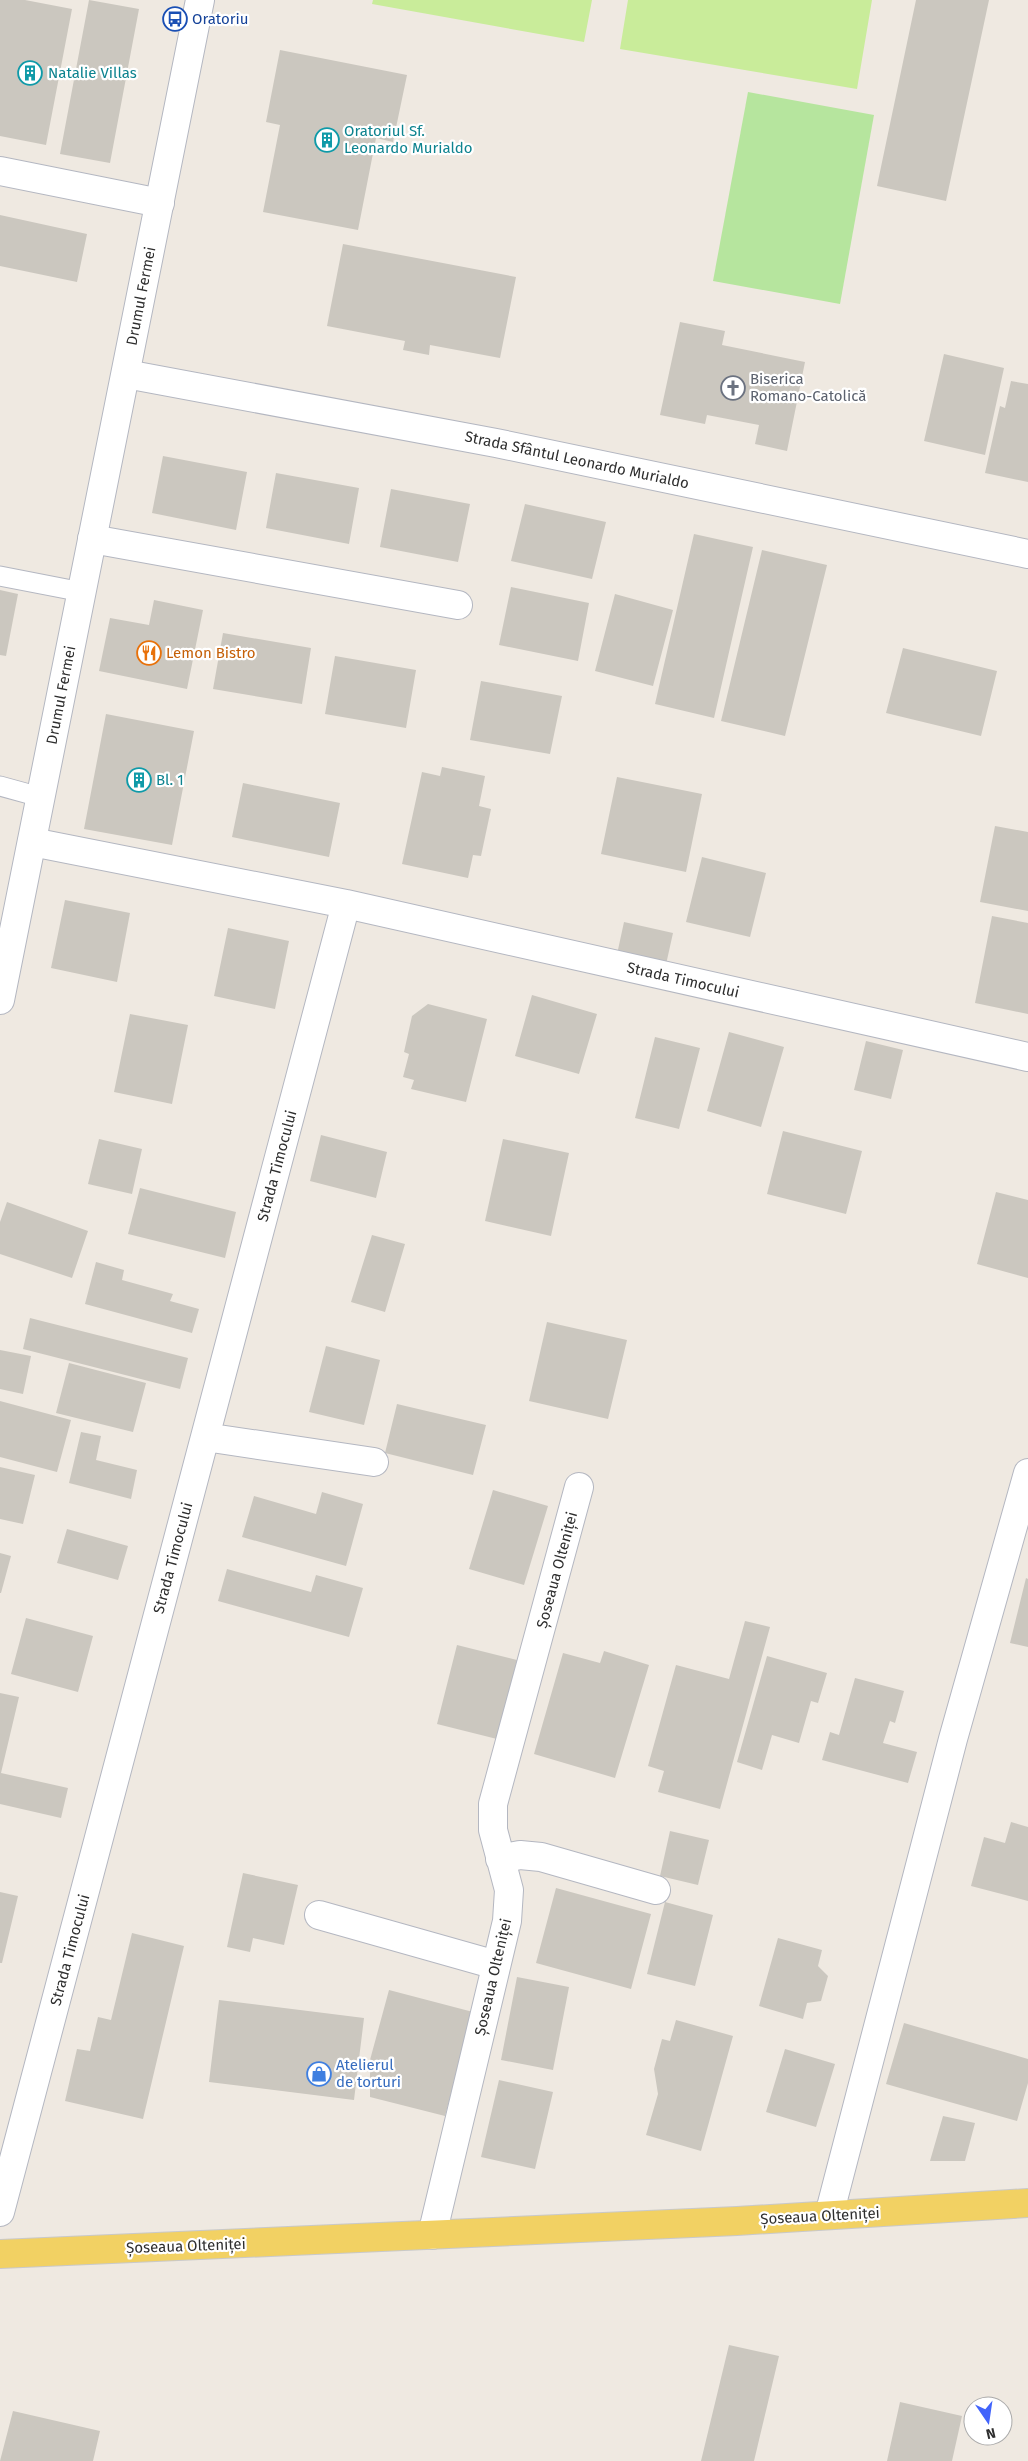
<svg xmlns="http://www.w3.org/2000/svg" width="1028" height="2461" font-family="'Fira Sans',sans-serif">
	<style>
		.green { fill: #b6e59e }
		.pitch { fill: #c9ec9a }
		.building { fill: #cbc7bf }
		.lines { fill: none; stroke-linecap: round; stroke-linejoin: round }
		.service-casing { stroke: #b4b7c1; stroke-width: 21 }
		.minor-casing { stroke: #b4b7c1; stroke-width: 30 }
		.tertiary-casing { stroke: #b4b7c1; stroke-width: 30 }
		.primary-casing { stroke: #c9c9c9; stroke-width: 30 }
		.service { stroke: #fff; stroke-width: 19 }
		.minor { stroke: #fff; stroke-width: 28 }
		.tertiary { stroke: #fff; stroke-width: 28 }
		.primary { stroke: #f2d163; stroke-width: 28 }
		.labels { text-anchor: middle; stroke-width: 4.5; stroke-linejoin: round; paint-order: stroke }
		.transit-label { font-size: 15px; fill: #164399; stroke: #fff; text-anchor: start }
		.culture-label { font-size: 15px; fill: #0d838f; stroke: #fff; text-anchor: start }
		.street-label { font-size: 15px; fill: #2e2e2e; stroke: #fff }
		.worship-label { font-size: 15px; fill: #5b616d; stroke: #fff; text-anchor: start }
		.food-label { font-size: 15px; fill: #c56008; stroke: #fff; text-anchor: start }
		.shop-label { font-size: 15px; fill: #366cbe; stroke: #fff; text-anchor: start }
	</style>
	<rect width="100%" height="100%" fill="#efe9e1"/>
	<!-- green -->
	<path class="green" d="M 748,92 L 874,115 L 840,304 L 713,281 Z"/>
	<!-- pitch -->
	<path class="pitch" d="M 373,0 L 592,0 L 584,42 L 372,4 Z
		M 628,0 L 872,0 L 857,89 L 620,49 Z"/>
	<!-- building -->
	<path class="building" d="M 0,0 L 25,0 L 72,9 L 46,145 L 0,136 Z
		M 89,0 L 139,9 L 110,163 L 60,154 Z
		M 916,0 L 989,0 L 946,201 L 877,186 Z
		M 280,50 L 407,75 L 393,142 L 376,138 L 358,230 L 263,212 L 280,125 L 266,122 Z
		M 0,215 L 87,234 L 77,282 L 0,266 Z
		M 343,244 L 516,277 L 500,358 L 430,345 L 429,355 L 403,350 L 405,341 L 327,326 Z
		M 680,322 L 725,331 L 722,345 L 805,362 L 787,451 L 755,444 L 759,425 L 707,415 L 705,424 L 660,415 Z
		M 944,354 L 1004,368 L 985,455 L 924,441 Z
		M 1011,381 L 1028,384 L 1028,482 L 985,473 L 1000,406 L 1005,408 Z
		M 163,456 L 247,472 L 236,530 L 152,513 Z
		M 276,473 L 359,488 L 349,544 L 266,528 Z
		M 391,489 L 470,504 L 458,562 L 380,547 Z
		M 525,504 L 606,522 L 592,579 L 511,561 Z
		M 694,534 L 753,547 L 714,718 L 655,704 Z
		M 762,550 L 827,565 L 785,736 L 721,721 Z
		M 511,587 L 589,603 L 578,661 L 499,645 Z
		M 0,590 L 18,594 L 6,656 L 0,655 Z
		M 615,594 L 673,610 L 653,686 L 595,671 Z
		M 154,600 L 203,610 L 187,689 L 99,671 L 110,618 L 149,625 Z
		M 223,633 L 311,648 L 302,704 L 213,689 Z
		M 903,648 L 997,671 L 981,736 L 886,713 Z
		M 335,656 L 416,670 L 406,728 L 325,714 Z
		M 481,681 L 562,696 L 550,754 L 470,740 Z
		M 106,714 L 194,731 L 172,845 L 84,829 Z
		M 442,767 L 485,776 L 479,806 L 491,809 L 481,856 L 473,855 L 468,878 L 402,864 L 422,772 L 440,776 Z
		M 617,777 L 702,794 L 686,872 L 601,854 Z
		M 243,783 L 340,803 L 329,857 L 232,837 Z
		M 995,826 L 1028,832 L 1028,911 L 980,902 Z
		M 702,857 L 766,873 L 750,937 L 686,922 Z
		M 65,900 L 130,913 L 117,982 L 51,968 Z
		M 992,916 L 1028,923 L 1028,1014 L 975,1003 Z
		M 624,922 L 673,933 L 665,969 L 616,959 Z
		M 228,928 L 289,941 L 275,1009 L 214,996 Z
		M 532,995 L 597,1014 L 579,1074 L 515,1056 Z
		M 428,1004 L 487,1019 L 466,1102 L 411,1089 L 414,1080 L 403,1077 L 409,1054 L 404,1052 L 412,1016 Z
		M 130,1014 L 188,1025 L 172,1104 L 114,1092 Z
		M 729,1032 L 784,1047 L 761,1127 L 707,1111 Z
		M 655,1037 L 700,1048 L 679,1129 L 635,1118 Z
		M 866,1041 L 903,1050 L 891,1099 L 854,1090 Z
		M 783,1131 L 862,1151 L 846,1214 L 767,1194 Z
		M 321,1135 L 387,1152 L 376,1198 L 310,1181 Z
		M 99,1139 L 142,1149 L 132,1194 L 88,1184 Z
		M 503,1139 L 569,1153 L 551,1236 L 485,1221 Z
		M 140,1188 L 236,1212 L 225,1258 L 128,1234 Z
		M 996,1192 L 1028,1200 L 1028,1278 L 977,1264 Z
		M 7,1202 L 88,1231 L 72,1278 L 0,1254 L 0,1222 Z
		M 372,1235 L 405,1244 L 385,1312 L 351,1302 Z
		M 96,1262 L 124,1270 L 122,1280 L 173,1294 L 170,1301 L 199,1309 L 192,1333 L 85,1304 Z
		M 30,1318 L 188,1358 L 180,1389 L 23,1349 Z
		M 547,1322 L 627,1340 L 608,1419 L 529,1401 Z
		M 326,1346 L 380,1360 L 364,1425 L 309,1412 Z
		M 0,1350 L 31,1356 L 23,1394 L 0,1389 Z
		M 69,1363 L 146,1383 L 133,1432 L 56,1413 Z
		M 0,1401 L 71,1420 L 57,1472 L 0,1457 Z
		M 397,1404 L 486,1425 L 473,1475 L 385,1453 Z
		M 81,1432 L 101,1436 L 96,1460 L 137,1470 L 131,1499 L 69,1483 Z
		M 0,1467 L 35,1475 L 23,1524 L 0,1519 Z
		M 493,1490 L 548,1506 L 524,1585 L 469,1569 Z
		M 322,1492 L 363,1504 L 346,1566 L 242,1537 L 254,1496 L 316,1514 Z
		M 67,1529 L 128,1546 L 118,1580 L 57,1563 Z
		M 0,1553 L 11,1556 L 1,1593 L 0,1593 Z
		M 227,1569 L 311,1592 L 316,1575 L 363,1588 L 349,1637 L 218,1601 Z
		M 1026,1578 L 1028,1579 L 1028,1647 L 1010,1643 Z
		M 26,1618 L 93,1636 L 78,1692 L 11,1674 Z
		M 745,1621 L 770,1627 L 720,1809 L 658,1792 L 664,1771 L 648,1766 L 676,1665 L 729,1679 Z
		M 457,1645 L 517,1660 L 497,1739 L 437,1724 Z
		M 604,1651 L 649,1665 L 615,1778 L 534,1754 L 563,1653 L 600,1663 Z
		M 767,1656 L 827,1673 L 818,1703 L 811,1701 L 799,1743 L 772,1735 L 762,1770 L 737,1762 Z
		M 855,1678 L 904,1691 L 895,1723 L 890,1721 L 883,1743 L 917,1752 L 908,1783 L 822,1760 L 830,1732 L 839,1735 Z
		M 0,1693 L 19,1697 L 1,1773 L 68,1788 L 61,1818 L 0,1804 Z
		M 1011,1822 L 1028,1827 L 1028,1901 L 971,1886 L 984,1837 L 1005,1843 Z
		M 670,1831 L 709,1840 L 698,1885 L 660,1876 Z
		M 243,1873 L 298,1885 L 284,1945 L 253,1938 L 250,1952 L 227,1947 Z
		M 556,1888 L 651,1914 L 631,1989 L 536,1963 Z
		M 0,1892 L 18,1896 L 2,1963 L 0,1963 Z
		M 665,1902 L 713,1915 L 695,1986 L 647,1974 Z
		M 132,1933 L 184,1946 L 143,2119 L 65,2101 L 77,2049 L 90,2051 L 98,2017 L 111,2020 Z
		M 778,1938 L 822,1950 L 818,1966 L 828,1976 L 821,2001 L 807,2003 L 803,2019 L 759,2006 Z
		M 517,1977 L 569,1987 L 553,2070 L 501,2060 Z
		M 389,1990 L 473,2012 L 445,2116 L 370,2097 L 370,2060 Z
		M 219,2000 L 364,2018 L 354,2100 L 209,2082 Z
		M 676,2020 L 733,2036 L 701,2151 L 646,2135 L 658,2094 L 654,2069 L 662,2039 L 670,2041 Z
		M 904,2023 L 1028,2059 L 1028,2083 L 1017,2121 L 886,2084 Z
		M 785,2049 L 835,2064 L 816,2127 L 766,2112 Z
		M 499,2080 L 553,2092 L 535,2169 L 481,2157 Z
		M 943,2116 L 975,2123 L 965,2161 L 930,2161 Z
		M 729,2345 L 779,2356 L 754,2461 L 701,2461 Z
		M 900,2402 L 962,2416 L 952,2461 L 887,2461 Z
		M 13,2411 L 100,2431 L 93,2461 L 0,2461 Z"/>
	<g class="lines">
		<!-- service casing -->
		<g class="service-casing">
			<path id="service" d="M 0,576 L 82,592
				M 0,786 L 40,797"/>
		</g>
		<!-- minor casing -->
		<g class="minor-casing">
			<path id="minor" d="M 0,171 L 160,203
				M 126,374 L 496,443 L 1028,554
				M 92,539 L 458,605
				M 32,842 L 346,904 L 1028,1057
				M 205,1437 L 374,1462
				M 500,1859 L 520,1855 L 541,1857 L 656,1890
				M 319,1915 L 496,1965
				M 0,2212 L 346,904
				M 829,2215 L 953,1739 L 1028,1473
				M 432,2235 L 507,1921 L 509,1890 L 493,1830 L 493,1804 L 579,1487"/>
		</g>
		<!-- tertiary casing -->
		<g class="tertiary-casing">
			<path id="tertiary" d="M 0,1000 L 200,0"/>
		</g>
		<!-- primary casing -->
		<g class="primary-casing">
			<path id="primary" d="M 0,2254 L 737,2221 L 1028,2203"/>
		</g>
		<!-- service -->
		<use href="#service" class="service"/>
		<!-- minor -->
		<use href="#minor" class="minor"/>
		<!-- tertiary -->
		<use href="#tertiary" class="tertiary"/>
		<!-- primary -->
		<use href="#primary" class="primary"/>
	</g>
	<!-- icons -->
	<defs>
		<g id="bus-ring" transform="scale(1.25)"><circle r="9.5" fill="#fff" stroke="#1a4fb4" stroke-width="1.5"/><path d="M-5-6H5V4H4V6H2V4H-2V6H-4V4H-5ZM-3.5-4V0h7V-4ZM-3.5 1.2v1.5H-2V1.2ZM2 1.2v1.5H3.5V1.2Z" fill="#1a4fb4"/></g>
		<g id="building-ring" transform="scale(1.25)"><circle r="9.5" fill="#fff" stroke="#0f9aa8" stroke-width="1.5"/><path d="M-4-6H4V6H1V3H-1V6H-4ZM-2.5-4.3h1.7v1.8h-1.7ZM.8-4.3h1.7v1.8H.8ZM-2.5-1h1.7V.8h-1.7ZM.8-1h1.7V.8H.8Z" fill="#0f9aa8"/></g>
		<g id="church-ring" transform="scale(1.25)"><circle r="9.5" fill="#fff" stroke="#6b7280" stroke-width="1.5"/><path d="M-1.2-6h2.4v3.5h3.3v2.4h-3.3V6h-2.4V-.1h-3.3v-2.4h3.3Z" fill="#6b7280"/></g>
		<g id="restaurant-ring" transform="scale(1.25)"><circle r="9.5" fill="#fff" stroke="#e8710a" stroke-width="1.5"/><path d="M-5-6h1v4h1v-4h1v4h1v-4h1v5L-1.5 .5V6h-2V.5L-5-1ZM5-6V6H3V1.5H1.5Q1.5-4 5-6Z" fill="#e8710a"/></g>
		<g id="shop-ring" transform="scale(1.25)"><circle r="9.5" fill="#fff" stroke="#3f7fe0" stroke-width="1.5"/><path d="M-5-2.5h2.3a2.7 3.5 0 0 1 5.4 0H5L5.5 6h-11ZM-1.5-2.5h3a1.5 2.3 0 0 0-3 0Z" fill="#3f7fe0"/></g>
	</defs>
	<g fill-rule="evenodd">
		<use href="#bus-ring" x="175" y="19"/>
		<use href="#building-ring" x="30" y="73"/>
		<use href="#building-ring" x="327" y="140"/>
		<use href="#church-ring" x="733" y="388"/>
		<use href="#restaurant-ring" x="149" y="653"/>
		<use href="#building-ring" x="139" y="780"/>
		<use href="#shop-ring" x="319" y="2074"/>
	</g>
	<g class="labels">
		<!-- transit labels -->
		<g class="transit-label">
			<text x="192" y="24">Oratoriu</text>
		</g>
		<!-- culture labels -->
		<g class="culture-label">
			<text x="48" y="78">Natalie Villas</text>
			<text x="344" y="136">Oratoriul Sf.<tspan x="344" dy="17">Leonardo Murialdo</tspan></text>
			<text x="156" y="785">Bl. 1</text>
		</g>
		<!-- street labels -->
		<g class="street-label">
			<text transform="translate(141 296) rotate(-79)" y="5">Drumul Fermei</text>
			<text transform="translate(577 460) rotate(12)" y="5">Strada Sfântul Leonardo Murialdo</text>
			<text transform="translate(61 695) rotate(-79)" y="5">Drumul Fermei</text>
			<text transform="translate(683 980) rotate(13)" y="5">Strada Timocului</text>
			<text transform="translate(277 1166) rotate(-75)" y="5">Strada Timocului</text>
			<text transform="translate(173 1558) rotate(-75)" y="5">Strada Timocului</text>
			<text transform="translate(557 1570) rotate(-75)" y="5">Șoseaua Olteniței</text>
			<text transform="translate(70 1950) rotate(-75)" y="5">Strada Timocului</text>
			<text transform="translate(493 1977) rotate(-77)" y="5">Șoseaua Olteniței</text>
			<text transform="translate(820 2216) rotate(-3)" y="5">Șoseaua Olteniței</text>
			<text transform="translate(186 2246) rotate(-2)" y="5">Șoseaua Olteniței</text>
		</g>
		<!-- worship labels -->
		<g class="worship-label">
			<text x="750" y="384">Biserica<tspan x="750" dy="17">Romano-Catolică</tspan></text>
		</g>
		<!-- food labels -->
		<g class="food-label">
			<text x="166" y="658">Lemon Bistro</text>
		</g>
		<!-- shop labels -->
		<g class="shop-label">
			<text x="336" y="2070">Atelierul<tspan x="336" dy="17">de torturi</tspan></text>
		</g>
	</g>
	<!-- north arrow -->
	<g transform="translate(988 2421) rotate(167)"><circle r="24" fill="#ffffff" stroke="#ababab"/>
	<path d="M0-4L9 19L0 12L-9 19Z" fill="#4264fb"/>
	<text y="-8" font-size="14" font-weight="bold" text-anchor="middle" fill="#2e2e2e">N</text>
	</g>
</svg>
